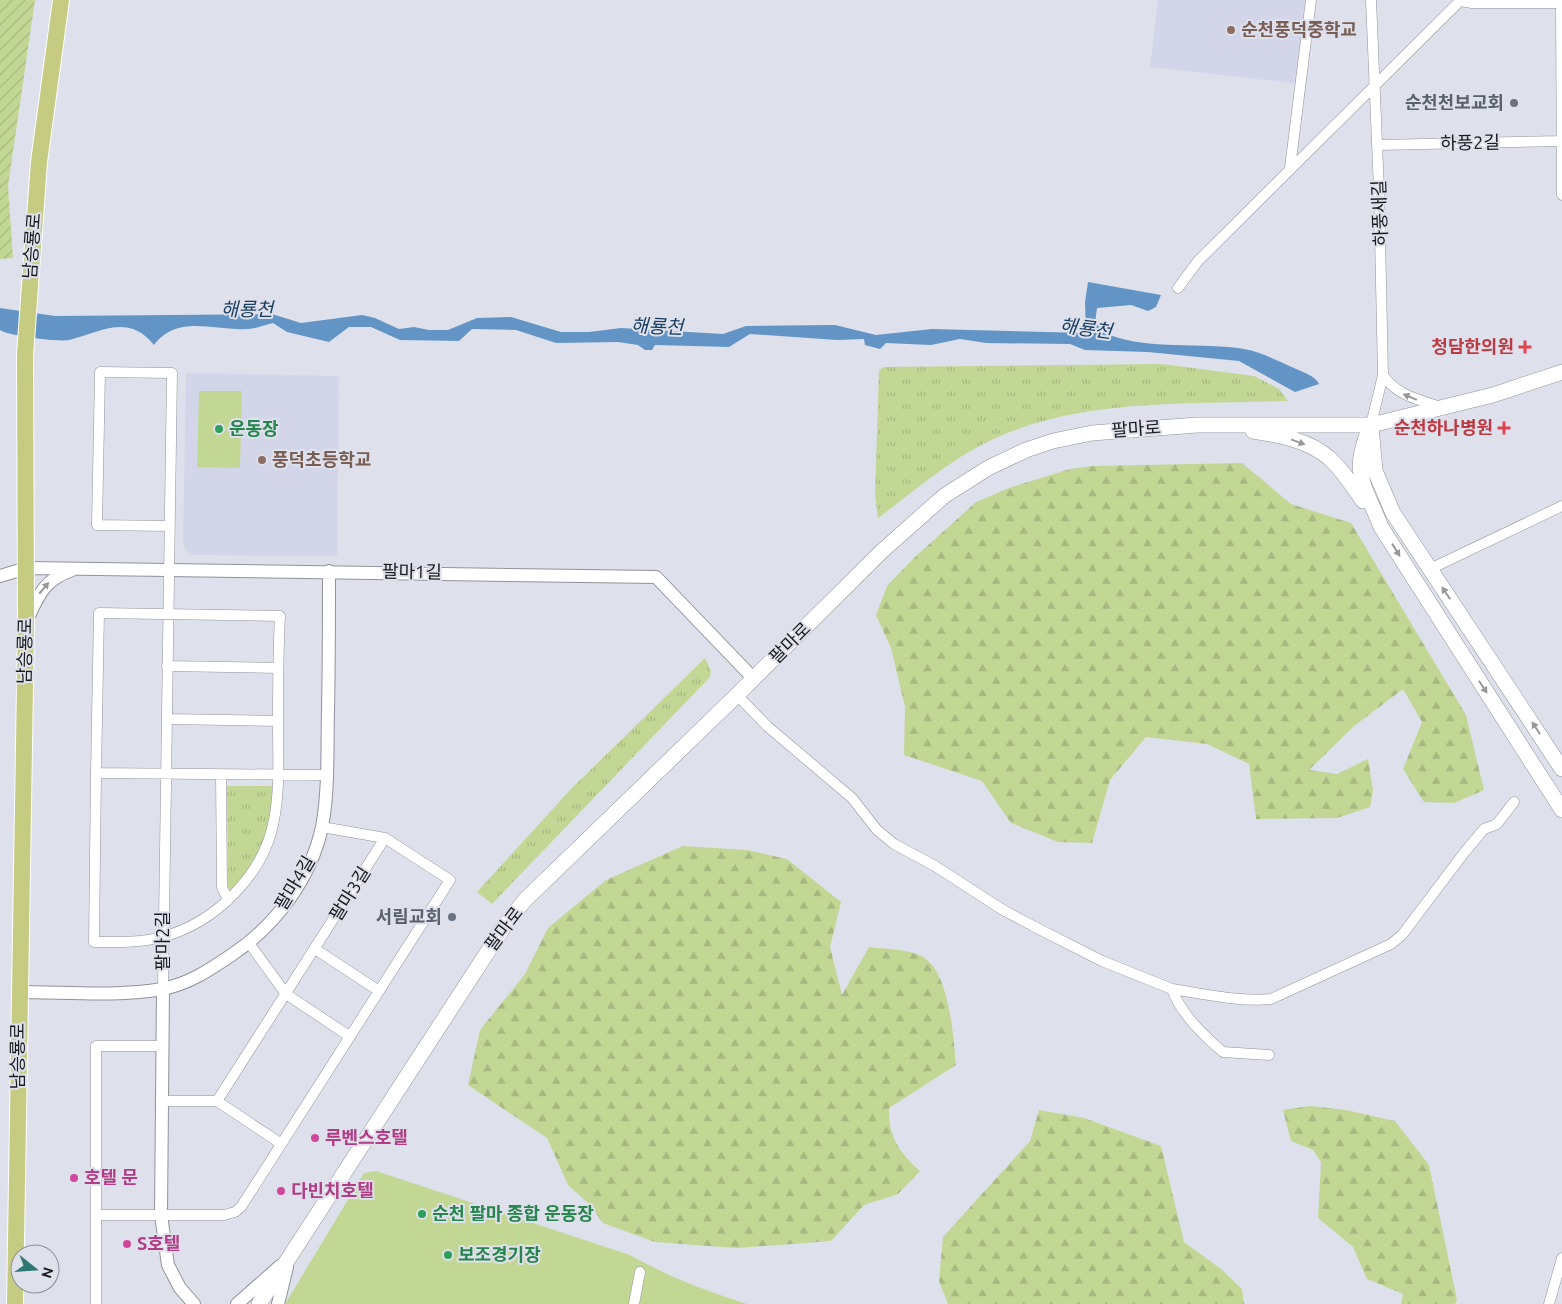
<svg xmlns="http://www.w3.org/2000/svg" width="1562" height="1304" font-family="Ubuntu,'Noto Sans KR',sans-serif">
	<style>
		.built { fill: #d3d6e8 }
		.grass { fill: #c3d795 }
		.forest { fill: url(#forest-firs) }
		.park { fill: url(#park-tufts) }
		.garden { fill: url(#garden-furrows) }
		.water { fill: #6295c6 }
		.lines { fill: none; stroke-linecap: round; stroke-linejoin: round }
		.minor-casing { stroke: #91939c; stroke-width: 11 }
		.tertiary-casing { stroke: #91939c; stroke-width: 14 }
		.secondary-casing { stroke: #91939c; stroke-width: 16 }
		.primary-casing { stroke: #fff; stroke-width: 18 }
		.minor { stroke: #fff; stroke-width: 10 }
		.tertiary { stroke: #fff; stroke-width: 12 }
		.secondary { stroke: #fff; stroke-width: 15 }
		.primary { stroke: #c5cb80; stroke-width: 16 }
		.oneway { fill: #98989a }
		.education-dot { fill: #8d6e63; stroke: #dee0eb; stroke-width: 2 }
		.worship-dot { fill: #6b7280; stroke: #dee0eb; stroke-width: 2 }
		.health-dot { fill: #e0444e; stroke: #dee0eb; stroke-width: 2 }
		.leisure-dot { fill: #2e9e5b; stroke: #dee0eb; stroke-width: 2 }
		.hotel-dot { fill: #d1479c; stroke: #dee0eb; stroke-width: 2 }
		.labels { text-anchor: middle; stroke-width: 4; stroke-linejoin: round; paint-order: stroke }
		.education-label { font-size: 18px; font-weight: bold; fill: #785e54; stroke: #dee0eb; text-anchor: start }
		.worship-label { font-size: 18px; font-weight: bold; fill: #5b616d; stroke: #dee0eb; text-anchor: end }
		.street-label { font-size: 18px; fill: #1a1b1e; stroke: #dee0eb }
		.health-label { font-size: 18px; font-weight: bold; fill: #be3a42; stroke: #dee0eb; text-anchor: end }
		.leisure-label { font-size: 18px; font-weight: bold; fill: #27864d; stroke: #dee0eb; text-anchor: start }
		.hotel-label { font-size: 18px; font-weight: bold; fill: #b23c85; stroke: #dee0eb; text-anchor: start }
		.water-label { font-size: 19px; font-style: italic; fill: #173d5f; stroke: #dee0eb }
	</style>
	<defs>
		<pattern id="forest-firs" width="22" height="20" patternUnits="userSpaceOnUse" patternTransform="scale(1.25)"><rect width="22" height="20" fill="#c3d795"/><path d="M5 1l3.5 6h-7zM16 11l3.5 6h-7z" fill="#a7b880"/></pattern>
		<pattern id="park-tufts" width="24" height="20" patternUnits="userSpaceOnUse" patternTransform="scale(1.25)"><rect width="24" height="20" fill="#c3d795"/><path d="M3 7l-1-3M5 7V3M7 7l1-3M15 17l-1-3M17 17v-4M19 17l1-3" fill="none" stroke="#a7b880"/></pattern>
		<pattern id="garden-furrows" width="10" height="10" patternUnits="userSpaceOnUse" patternTransform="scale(1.25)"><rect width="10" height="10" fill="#c3d795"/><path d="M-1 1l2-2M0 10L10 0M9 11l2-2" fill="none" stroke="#a7b880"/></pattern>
	</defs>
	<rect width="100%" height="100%" fill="#dee0eb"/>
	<!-- built -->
	<path class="built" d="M 1158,0 L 1311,0 L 1300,84 L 1150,67 Z
		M 186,373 L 339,376 L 337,556 L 193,555 L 187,551 L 183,545 Z"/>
	<!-- grass -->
	<path class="grass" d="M 199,391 L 242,391 L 240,468 L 197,467 Z
		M 376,1171 L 630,1255 C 667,1276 706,1291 747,1304 L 285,1304 L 364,1173 Z"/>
	<!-- forest -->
	<path class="forest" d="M 1242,463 L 1291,504 L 1351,523 L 1466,715 L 1484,790 L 1454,803 L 1424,802 L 1403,769 L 1422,722 L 1403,689 L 1354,726 L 1309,770 L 1337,774 L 1368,759 L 1373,791 L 1370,807 L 1337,818 L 1256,819 L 1249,764 L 1207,744 L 1146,737 L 1110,780 L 1092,843 L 1058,842 L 1011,823 L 982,781 L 904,755 L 905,707 L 891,648 L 876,615 L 887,586 L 915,557 L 976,502 L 1009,488 L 1070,469 L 1093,466 Z
		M 683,846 L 747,850 L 787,859 L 841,902 L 830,947 L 842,995 L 869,947 C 884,949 905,949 919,955 C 950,967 953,1036 956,1065 L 889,1108 C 888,1136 899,1152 920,1171 L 898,1194 L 864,1205 L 831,1241 L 737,1248 L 655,1242 L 603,1223 L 589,1204 L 568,1185 L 547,1138 L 468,1085 L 480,1030 L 525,974 L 548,928 L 606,880 Z
		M 1310,1106 L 1346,1110 L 1395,1121 L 1429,1165 L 1457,1300 L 1455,1304 L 1401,1304 L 1403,1294 L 1367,1279 L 1353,1247 L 1318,1218 L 1321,1162 L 1313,1150 L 1291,1141 L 1283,1110 Z
		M 1039,1110 L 1084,1118 L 1161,1146 L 1184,1242 L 1221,1269 L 1242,1289 L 1244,1304 L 948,1304 L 939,1281 L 943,1237 L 1030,1141 Z"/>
	<!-- park -->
	<path class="park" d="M 1162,364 L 1254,376 L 1279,389 L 1288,401 C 1183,405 1069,396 974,449 C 940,468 909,495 878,518 L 875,495 L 879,370 L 884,367 Z
		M 705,658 L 711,671 L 710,677 L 492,904 L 477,892 L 571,789 Z
		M 227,786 L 273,786 C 271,832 260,853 235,891 L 228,887 Z"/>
	<!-- garden -->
	<path class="garden" d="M 0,0 L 35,0 L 8,186 L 13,258 L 0,259 Z"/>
	<!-- water -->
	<path class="water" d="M 1088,282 L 1161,295 L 1156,307 L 1148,311 L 1131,305 L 1097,308 L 1095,323 C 1100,327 1105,333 1110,335 C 1147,350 1203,342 1244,349 C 1262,352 1277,361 1294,368 C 1302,372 1316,376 1319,384 L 1295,392 L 1239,361 L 1148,352 L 1085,350 L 1070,344 L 986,343 L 960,339 L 931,345 L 886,343 L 880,349 L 865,345 L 864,339 L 837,340 L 750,334 L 729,347 L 655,345 L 652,350 L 645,350 L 638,345 L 618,342 L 556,343 L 516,330 L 472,329 L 459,341 L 400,340 L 371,327 L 349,327 L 329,342 L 287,332 L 273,323 C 265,325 255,329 246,329 C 213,331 178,314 154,345 C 128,313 102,332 69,340 C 58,342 9,336 0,330 L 0,308 L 55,316 L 272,314 L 301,323 L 362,315 L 375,318 L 399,329 L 414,327 L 429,330 L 448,330 L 477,318 L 511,317 L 561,332 L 589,332 L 621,328 L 723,334 L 746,326 L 835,325 L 876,335 L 932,329 L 1086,333 L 1085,302 Z"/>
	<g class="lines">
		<!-- minor casing -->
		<g class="minor-casing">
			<path id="minor" d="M 1460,1 L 1472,3 L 1562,3
				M 1561,3 L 1562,195
				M 1378,145 L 1562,141
				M 1290,168 L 1311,0
				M 1178,288 L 1198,261 L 1461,0
				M 1383,375 C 1396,395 1419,400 1441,407
				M 1371,425 L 1383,375 L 1379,190 L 1371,0
				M 1430,569 L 1562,506
				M 167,666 L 278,668
				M 737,695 L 767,726 L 852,798 L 877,830 L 894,844 L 935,866 L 1003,910 L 1037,928 L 1102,961 L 1172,989 C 1181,1014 1203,1035 1223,1052 L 1269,1055
				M 167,719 L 278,721
				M 96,773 L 94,942 C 117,942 140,943 162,937 C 215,923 264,875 274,820 C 280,789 278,757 278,726 C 278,689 278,653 280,616 L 99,613 L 96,773 C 173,773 250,774 327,775
				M 221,774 L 222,887 L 228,900
				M 249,943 L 286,994 L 349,1036
				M 315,949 L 379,991
				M 163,988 L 172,373 L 100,372 L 97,525 L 169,526
				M 1172,989 C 1204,994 1239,1002 1271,999 L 1391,944 L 1402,935 L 1464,853 L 1484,829 L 1497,824 L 1514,802
				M 161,1101 L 217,1101 L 280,1143
				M 217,1101 L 385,838
				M 96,1215 L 224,1215 L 235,1212 L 241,1207 L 450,880 L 385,838 L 322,827
				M 96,1304 L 96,1046 L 162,1046
				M 634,1304 L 640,1272
				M 1549,1304 L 1562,1258"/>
		</g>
		<!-- tertiary casing -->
		<g class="tertiary-casing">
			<path id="tertiary" d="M 0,576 L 27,568 L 656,577 L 754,679
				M 27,620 C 39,594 44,580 72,570
				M 163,988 L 161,1215 L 168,1265 L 180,1288 L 194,1304
				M 19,992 C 65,992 118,997 162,989 C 189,984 211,969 233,954 C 276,925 311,878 322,827 C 329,789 327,749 328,710 C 329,664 329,617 329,571
				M 237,1304 L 280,1266
				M 278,1304 L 287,1267"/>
		</g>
		<!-- secondary casing -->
		<g class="secondary-casing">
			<path id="secondary" d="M 1371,425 C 1350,474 1363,481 1381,527 L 1562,810
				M 1371,426 L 1375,471 L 1393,513 L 1562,769
				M 1253,431 C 1278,435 1309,440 1329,458 C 1343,470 1353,487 1363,501
				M 259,1304 L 507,922 L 525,900 L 737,695 L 881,552 L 944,496 L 988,468 L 1026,450 L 1053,441 L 1092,433 L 1197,425 L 1371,425 L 1493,395 L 1562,372"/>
		</g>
		<!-- primary casing -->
		<g class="primary-casing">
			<path id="primary" d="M 15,1304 L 26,622 L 25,355 L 39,162 L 61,0"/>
		</g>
		<!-- minor -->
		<use href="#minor" class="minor"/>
		<!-- tertiary -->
		<use href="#tertiary" class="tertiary"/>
		<!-- secondary -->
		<use href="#secondary" class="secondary"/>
		<!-- primary -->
		<use href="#primary" class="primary"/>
	</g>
	<!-- one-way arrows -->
	<defs><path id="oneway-solid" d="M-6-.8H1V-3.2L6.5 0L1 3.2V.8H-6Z" transform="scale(1.25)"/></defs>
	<g class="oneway">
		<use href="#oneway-solid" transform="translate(1410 397) rotate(-157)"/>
		<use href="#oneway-solid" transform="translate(1298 442) rotate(20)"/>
		<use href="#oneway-solid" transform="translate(1396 550) rotate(58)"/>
		<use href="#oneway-solid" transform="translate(44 588) rotate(-50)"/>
		<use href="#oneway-solid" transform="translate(1446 593) rotate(-124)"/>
		<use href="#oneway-solid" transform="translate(1483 687) rotate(57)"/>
		<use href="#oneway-solid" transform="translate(1536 728) rotate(-123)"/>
	</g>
	<!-- markers -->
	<g class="education-dot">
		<circle cx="1231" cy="30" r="5"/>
		<circle cx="262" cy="460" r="5"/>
	</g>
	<g class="worship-dot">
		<circle cx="1514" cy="103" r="5"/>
		<circle cx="452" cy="917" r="5"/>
	</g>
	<g class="health-dot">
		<path d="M1522.5 339.5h5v5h5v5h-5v5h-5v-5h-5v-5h5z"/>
		<path d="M1501.5 420.5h5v5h5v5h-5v5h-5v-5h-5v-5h5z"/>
	</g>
	<g class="leisure-dot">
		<circle cx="219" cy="429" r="5"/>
		<circle cx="422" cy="1214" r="5"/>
		<circle cx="448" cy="1255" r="5"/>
	</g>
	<g class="hotel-dot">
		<circle cx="315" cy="1138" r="5"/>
		<circle cx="74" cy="1178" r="5"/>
		<circle cx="281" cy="1191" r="5"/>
		<circle cx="127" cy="1244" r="5"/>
	</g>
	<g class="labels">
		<!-- education labels -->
		<g class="education-label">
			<text x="1241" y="36">순천풍덕중학교</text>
			<text x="272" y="466">풍덕초등학교</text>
		</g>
		<!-- worship labels -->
		<g class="worship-label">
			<text x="1504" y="109">순천천보교회</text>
			<text x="442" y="923">서림교회</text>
		</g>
		<!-- street labels -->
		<g class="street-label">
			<text transform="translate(1470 143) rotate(-1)" y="6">하풍2길</text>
			<text transform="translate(1380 213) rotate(-92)" y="6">하풍새길</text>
			<text transform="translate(32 246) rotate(-86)" y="6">남승룡로</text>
			<text transform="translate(1136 429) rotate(-4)" y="6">팔마로</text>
			<text transform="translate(412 572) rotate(1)" y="6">팔마1길</text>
			<text transform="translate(790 643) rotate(-45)" y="6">팔마로</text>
			<text transform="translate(25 651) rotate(-89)" y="6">남승룡로</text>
			<text transform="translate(295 883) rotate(-59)" y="6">팔마4길</text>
			<text transform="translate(350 894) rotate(-58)" y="6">팔마3길</text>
			<text transform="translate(504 929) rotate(-53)" y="6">팔마로</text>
			<text transform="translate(163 941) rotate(-90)" y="6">팔마2길</text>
			<text transform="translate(18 1056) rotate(-90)" y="6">남승룡로</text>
		</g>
		<!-- health labels -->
		<g class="health-label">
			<text x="1514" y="353">청담한의원</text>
			<text x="1493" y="434">순천하나병원</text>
		</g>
		<!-- leisure labels -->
		<g class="leisure-label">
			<text x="229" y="435">운동장</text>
			<text x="432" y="1220">순천 팔마 종합 운동장</text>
			<text x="458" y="1261">보조경기장</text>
		</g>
		<!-- hotel labels -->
		<g class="hotel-label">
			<text x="325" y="1144">루벤스호텔</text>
			<text x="84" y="1184">호텔 문</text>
			<text x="291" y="1197">다빈치호텔</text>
			<text x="137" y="1250">S호텔</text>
		</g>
		<!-- water labels -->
		<g class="water-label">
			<text x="247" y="316">해룡천</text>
			<text transform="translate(657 326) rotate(2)" y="7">해룡천</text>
			<text transform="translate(1086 328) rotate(7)" y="7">해룡천</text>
		</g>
	</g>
	<!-- north arrow -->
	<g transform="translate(35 1269) rotate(107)"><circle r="24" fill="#dee0eb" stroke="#909199"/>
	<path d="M0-4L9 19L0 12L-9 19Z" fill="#2f7772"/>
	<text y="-8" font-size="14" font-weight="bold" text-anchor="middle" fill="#1a1b1e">N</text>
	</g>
</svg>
